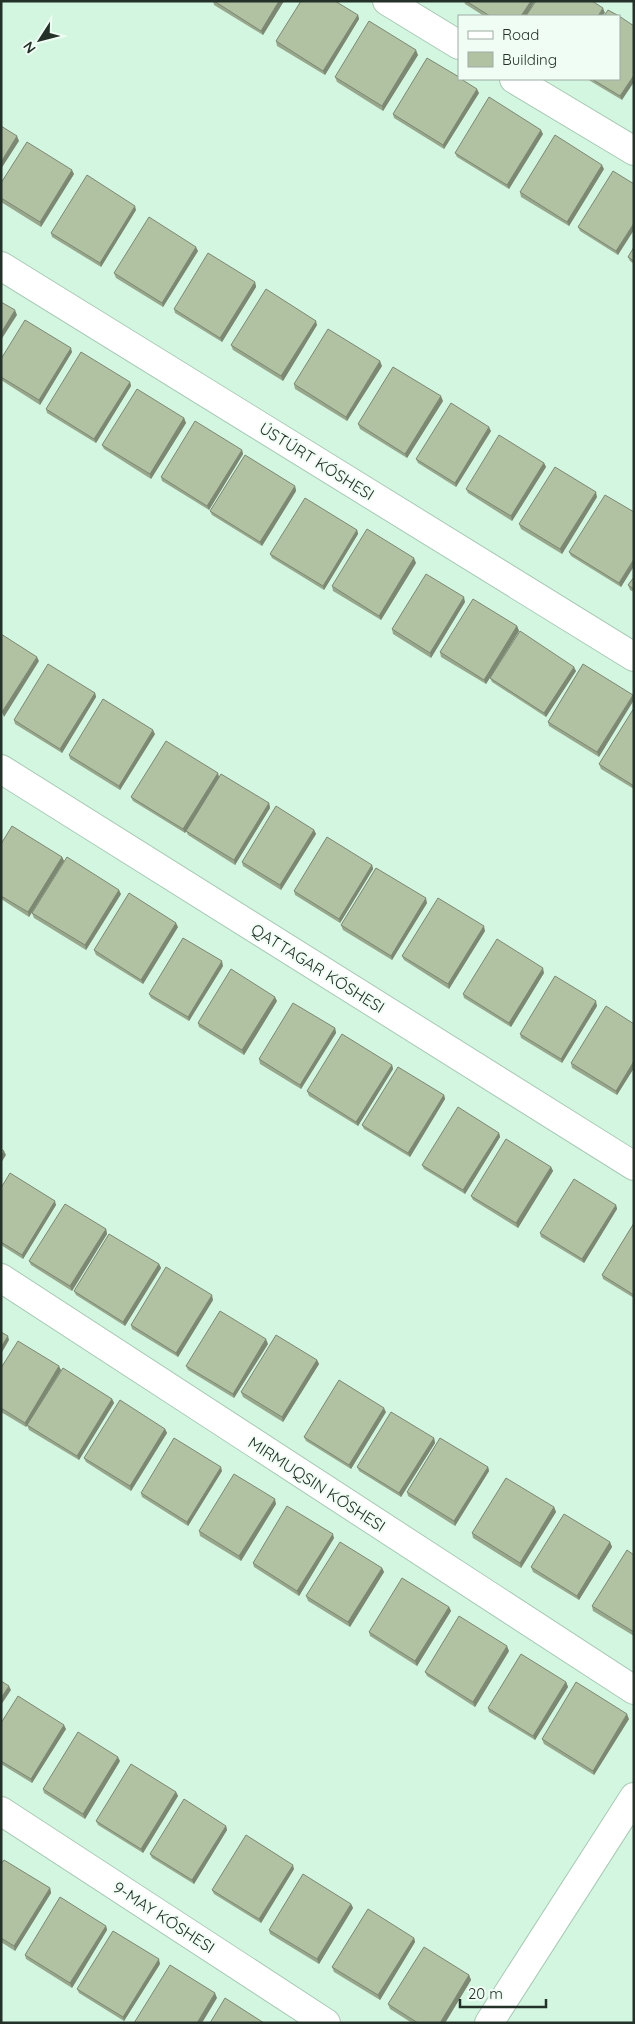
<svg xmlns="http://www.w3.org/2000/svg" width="635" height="2024" font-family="Quicksand,sans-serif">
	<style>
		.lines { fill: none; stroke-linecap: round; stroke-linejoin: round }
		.minor-casing { stroke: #a8cab5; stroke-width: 30 }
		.minor { stroke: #fff; stroke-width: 28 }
		.wall { fill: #98a78c }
		.shaded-wall { fill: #7c8872 }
		.building { fill: #b1c2a3; stroke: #7c8872 }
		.labels { text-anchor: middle; stroke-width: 4; stroke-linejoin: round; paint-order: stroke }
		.street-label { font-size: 16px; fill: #233129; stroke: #f0fdf5 }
	</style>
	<rect width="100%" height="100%" fill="#d3f6e0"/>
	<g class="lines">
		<!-- minor casing -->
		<g class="minor-casing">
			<path id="minor" d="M 387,1 L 459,45
				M 514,79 L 634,151
				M 1,266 L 634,657
				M 1,769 L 634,1166
				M 1,1278 L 634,1690
				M 1,1811 L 326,2023
				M 489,2023 L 634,1797"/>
		</g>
		<!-- minor -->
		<use href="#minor" class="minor"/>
	</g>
	<!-- wall -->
	<path class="wall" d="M 213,1 L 284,1 L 263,35 L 214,5 Z
		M 464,1 L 535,1 L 526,16 L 484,16 L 465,4 Z
		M 358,15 L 359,19 L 325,75 L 277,46 L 276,41 Z
		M 418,55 L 383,111 L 337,82 L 335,77 Z
		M 587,79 L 619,79 L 622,100 Z
		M 479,93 L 444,149 L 394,118 L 393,114 Z
		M 543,134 L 509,189 L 457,157 L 455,153 Z
		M 604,169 L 569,226 L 521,197 L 520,192 Z
		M 74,174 L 41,227 L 1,202 L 1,183 Z
		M 634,184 L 618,255 L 580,231 L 578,227 Z
		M 136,210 L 101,267 L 52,237 L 51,233 Z
		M 634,247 L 634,264 L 630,261 L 628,257 Z
		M 198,251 L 163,307 L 116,278 L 114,273 Z
		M 255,282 L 256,287 L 222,342 L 175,313 L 174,309 Z
		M 317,325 L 283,381 L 233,350 L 231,345 Z
		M 72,352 L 40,405 L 1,380 L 1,359 Z
		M 382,366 L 347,421 L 295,389 L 294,384 Z
		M 130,382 L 131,386 L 96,443 L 47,413 L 46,409 Z
		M 443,401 L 407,458 L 360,429 L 358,424 Z
		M 184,418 L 186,423 L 151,479 L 104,449 L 102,445 Z
		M 491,431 L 456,487 L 418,463 L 416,459 Z
		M 242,450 L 243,454 L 209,510 L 162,481 L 161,477 Z
		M 544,463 L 546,467 L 512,521 L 468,493 L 466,489 Z
		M 295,486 L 296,491 L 262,546 L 212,515 L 210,511 Z
		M 597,497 L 562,554 L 521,529 L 519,524 Z
		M 634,512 L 634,566 L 621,587 L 571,556 L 569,552 Z
		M 357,530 L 358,534 L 324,590 L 272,558 L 270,554 Z
		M 416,563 L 381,620 L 333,591 L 332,586 Z
		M 634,577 L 634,592 L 630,590 L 628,585 Z
		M 465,602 L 431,658 L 393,634 L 392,629 Z
		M 517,626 L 519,631 L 486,684 L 441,657 L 440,652 Z
		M 583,664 L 599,757 L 549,726 L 548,722 Z
		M 576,671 L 546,717 L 492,682 L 490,678 Z
		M 95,693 L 96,697 L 62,753 L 15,724 L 14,720 Z
		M 634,708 L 634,789 L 601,769 L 599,764 Z
		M 155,734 L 120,790 L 70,759 L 69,755 Z
		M 218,773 L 219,777 L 269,803 L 270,808 L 235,865 L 188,835 L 186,831 L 185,833 L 133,801 L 131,797 Z
		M 314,830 L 316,834 L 281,890 L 243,866 L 242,862 Z
		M 1,844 L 62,857 L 64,861 L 29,917 L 1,899 Z
		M 372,865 L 373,869 L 340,923 L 295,895 L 294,891 Z
		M 121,894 L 86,950 L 34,918 L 32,913 Z
		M 427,903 L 392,960 L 343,930 L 341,925 Z
		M 178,927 L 143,984 L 96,955 L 94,950 Z
		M 485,931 L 449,989 L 404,960 L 402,956 Z
		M 223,966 L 189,1021 L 151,998 L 149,994 Z
		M 544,973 L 511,1027 L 464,998 L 463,994 Z
		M 277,1001 L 244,1055 L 199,1027 L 198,1023 Z
		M 597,1006 L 562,1063 L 521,1038 L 520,1034 Z
		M 634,1024 L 634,1068 L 617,1095 L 572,1068 L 571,1063 Z
		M 335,1028 L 336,1033 L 301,1089 L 260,1064 L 259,1059 Z
		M 392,1065 L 393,1069 L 358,1126 L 309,1096 L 307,1091 Z
		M 444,1095 L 445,1099 L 410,1157 L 364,1129 L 362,1125 Z
		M 499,1133 L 500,1137 L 465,1194 L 424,1169 L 422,1165 Z
		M 551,1167 L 553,1171 L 518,1228 L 473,1200 L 471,1196 Z
		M 1,1188 L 56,1205 L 23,1259 L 1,1245 Z
		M 616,1205 L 617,1209 L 584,1263 L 541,1237 L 540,1233 Z
		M 634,1223 L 634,1298 L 603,1279 L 602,1275 Z
		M 106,1229 L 107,1234 L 72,1291 L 31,1265 L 29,1261 Z
		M 159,1264 L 161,1268 L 125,1326 L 76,1295 L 74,1291 Z
		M 213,1300 L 178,1357 L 132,1329 L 131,1325 Z
		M 268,1344 L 234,1398 L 188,1370 L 186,1366 Z
		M 317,1360 L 319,1364 L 283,1422 L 243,1397 L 241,1392 Z
		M 1,1368 L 61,1370 L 28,1425 L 112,1399 L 114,1403 L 79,1460 L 29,1430 L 27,1425 L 26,1427 L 1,1412 Z
		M 386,1412 L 351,1469 L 306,1441 L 304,1437 Z
		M 165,1429 L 167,1433 L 131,1491 L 86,1462 L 84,1458 Z
		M 434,1438 L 435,1443 L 401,1497 L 359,1471 L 357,1467 Z
		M 488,1467 L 489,1471 L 455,1526 L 408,1496 L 407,1492 Z
		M 222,1471 L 188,1526 L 142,1497 L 141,1493 Z
		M 276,1504 L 241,1561 L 200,1536 L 199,1531 Z
		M 554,1507 L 556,1512 L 521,1568 L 473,1538 L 472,1533 Z
		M 334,1538 L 299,1596 L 254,1567 L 253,1563 Z
		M 610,1542 L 612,1547 L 579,1600 L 533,1572 L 531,1567 Z
		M 634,1555 L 634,1636 L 593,1611 L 592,1606 Z
		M 382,1568 L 384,1572 L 350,1627 L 308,1601 L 306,1596 Z
		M 449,1607 L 451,1611 L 417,1666 L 370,1636 L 369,1632 Z
		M 509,1651 L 475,1707 L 427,1676 L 425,1672 Z
		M 566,1682 L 568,1687 L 535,1740 L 489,1712 L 488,1708 Z
		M 629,1719 L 594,1775 L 544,1744 L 542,1739 Z
		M 1,1723 L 66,1729 L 32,1783 L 1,1764 Z
		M 120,1761 L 85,1819 L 44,1793 L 43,1789 Z
		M 176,1792 L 178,1796 L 143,1853 L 98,1825 L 96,1821 Z
		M 226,1826 L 227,1830 L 194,1884 L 152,1858 L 150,1854 Z
		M 1,1864 L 50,1888 L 51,1893 L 15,1951 L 1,1942 Z
		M 294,1869 L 261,1923 L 214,1894 L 212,1890 Z
		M 351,1904 L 353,1908 L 319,1964 L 270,1934 L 269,1930 Z
		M 106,1926 L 107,1930 L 72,1988 L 26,1959 L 25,1955 Z
		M 414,1938 L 415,1942 L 380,2000 L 334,1972 L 332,1967 Z
		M 160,1964 L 124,2021 L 79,1993 L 77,1989 Z
		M 469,1975 L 471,1980 L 445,2023 L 412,2023 L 390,2009 L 388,2004 Z"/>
	<!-- shaded-wall -->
	<path class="shaded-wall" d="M 279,1 L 284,1 L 263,35 L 261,31 Z
		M 531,1 L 535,1 L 526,16 L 521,16 Z
		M 603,8 L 605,13 L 602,16 L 598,16 Z
		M 358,15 L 359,19 L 325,75 L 323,71 Z
		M 416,50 L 418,55 L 383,111 L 382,106 Z
		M 634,75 L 634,82 L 622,100 L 620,96 Z
		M 477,89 L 479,93 L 444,149 L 443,145 Z
		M 541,130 L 543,134 L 509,189 L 507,185 Z
		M 17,136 L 19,141 L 1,169 L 1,162 Z
		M 602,165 L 604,169 L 569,226 L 567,222 Z
		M 72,170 L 74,174 L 41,227 L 40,222 Z
		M 135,206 L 136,210 L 101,267 L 100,263 Z
		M 634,223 L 634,230 L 618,255 L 616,251 Z
		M 196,247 L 198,251 L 163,307 L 162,303 Z
		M 255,282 L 256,287 L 222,342 L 220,338 Z
		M 15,310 L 17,315 L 1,340 L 1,333 Z
		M 316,321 L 317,325 L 283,381 L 281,376 Z
		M 71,348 L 72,352 L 40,405 L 39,400 Z
		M 380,361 L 382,366 L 347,421 L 346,417 Z
		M 130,382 L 131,386 L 96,443 L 94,439 Z
		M 441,396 L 443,401 L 407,458 L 405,454 Z
		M 184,418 L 186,423 L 151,479 L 150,474 Z
		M 489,427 L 491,431 L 456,487 L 455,483 Z
		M 242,450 L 243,454 L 209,510 L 207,506 Z
		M 544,463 L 546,467 L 512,521 L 511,516 Z
		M 295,486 L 296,491 L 262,546 L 260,542 Z
		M 596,492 L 597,497 L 562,554 L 560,549 Z
		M 357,530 L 358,534 L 324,590 L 323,586 Z
		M 414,558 L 416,563 L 381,620 L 379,616 Z
		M 634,559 L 634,566 L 621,587 L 619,583 Z
		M 464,597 L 465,602 L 431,658 L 430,653 Z
		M 517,626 L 519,631 L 486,684 L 484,680 Z
		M 37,657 L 39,661 L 4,717 L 2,712 Z
		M 574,667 L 576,671 L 546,717 L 544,713 Z
		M 95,693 L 96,697 L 62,753 L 60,749 Z
		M 633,695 L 634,700 L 599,757 L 597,752 Z
		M 153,730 L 155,734 L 120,790 L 119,786 Z
		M 218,773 L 219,778 L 185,833 L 183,829 Z
		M 269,803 L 270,808 L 235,865 L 234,860 Z
		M 314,830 L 316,834 L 281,890 L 280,885 Z
		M 62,857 L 64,861 L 29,917 L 28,912 Z
		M 372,865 L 373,869 L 340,923 L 339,919 Z
		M 119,890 L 121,894 L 86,950 L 85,945 Z
		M 426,898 L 427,903 L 392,960 L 391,956 Z
		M 176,923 L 178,927 L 143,984 L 141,980 Z
		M 484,926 L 485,931 L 449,989 L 448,984 Z
		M 222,961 L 223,966 L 189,1021 L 188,1017 Z
		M 543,968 L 544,973 L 511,1027 L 509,1023 Z
		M 275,997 L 277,1001 L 244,1055 L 242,1050 Z
		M 596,1001 L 597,1006 L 562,1063 L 561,1059 Z
		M 335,1028 L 336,1033 L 301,1089 L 300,1085 Z
		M 634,1061 L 634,1068 L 617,1095 L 616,1091 Z
		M 392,1065 L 393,1069 L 358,1126 L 356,1122 Z
		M 444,1095 L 445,1099 L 410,1157 L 408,1153 Z
		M 499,1133 L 500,1137 L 465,1194 L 463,1190 Z
		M 4,1151 L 6,1155 L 1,1163 L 1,1156 Z
		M 551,1167 L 553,1171 L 518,1228 L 516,1223 Z
		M 55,1201 L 56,1205 L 23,1259 L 22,1255 Z
		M 616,1205 L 617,1209 L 584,1263 L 582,1259 Z
		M 106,1229 L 107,1234 L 72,1291 L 70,1286 Z
		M 159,1264 L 161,1268 L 125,1326 L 123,1322 Z
		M 212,1295 L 213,1300 L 178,1357 L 176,1353 Z
		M 8,1336 L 9,1340 L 1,1354 L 1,1347 Z
		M 266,1339 L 268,1344 L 234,1398 L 233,1394 Z
		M 317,1360 L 319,1364 L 283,1422 L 282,1417 Z
		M 59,1366 L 61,1370 L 26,1427 L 25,1423 Z
		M 112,1399 L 114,1403 L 79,1460 L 77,1456 Z
		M 384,1408 L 386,1412 L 351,1469 L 349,1465 Z
		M 165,1429 L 167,1433 L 131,1491 L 130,1486 Z
		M 434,1438 L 435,1443 L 401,1497 L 399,1493 Z
		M 221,1467 L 222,1471 L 188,1526 L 187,1522 Z
		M 488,1467 L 489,1471 L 455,1526 L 454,1521 Z
		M 275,1499 L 276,1504 L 241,1561 L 239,1556 Z
		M 554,1507 L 556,1512 L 521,1568 L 520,1563 Z
		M 333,1534 L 334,1538 L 299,1596 L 297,1591 Z
		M 610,1542 L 612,1547 L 579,1600 L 577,1596 Z
		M 382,1568 L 384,1572 L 350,1627 L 348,1622 Z
		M 449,1607 L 451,1611 L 417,1666 L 415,1661 Z
		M 507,1646 L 509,1651 L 475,1707 L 473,1702 Z
		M 566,1682 L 568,1687 L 535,1740 L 533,1736 Z
		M 9,1686 L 11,1690 L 1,1705 L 1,1698 Z
		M 627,1714 L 629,1719 L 594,1775 L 593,1771 Z
		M 64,1725 L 66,1729 L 32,1783 L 31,1779 Z
		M 118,1757 L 120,1761 L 85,1819 L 83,1814 Z
		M 176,1792 L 178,1796 L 143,1853 L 141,1849 Z
		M 226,1826 L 227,1830 L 194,1884 L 192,1880 Z
		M 293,1865 L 294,1869 L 261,1923 L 259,1919 Z
		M 50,1888 L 51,1893 L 15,1951 L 14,1946 Z
		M 351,1904 L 353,1908 L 319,1964 L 317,1959 Z
		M 106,1926 L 107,1930 L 72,1988 L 70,1983 Z
		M 414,1938 L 415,1942 L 380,2000 L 378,1995 Z
		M 159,1959 L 160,1964 L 124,2021 L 123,2017 Z
		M 469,1975 L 471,1980 L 445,2023 L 440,2023 Z
		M 215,1993 L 217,1998 L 202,2023 L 197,2023 Z"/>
	<!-- building -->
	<path class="building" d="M 214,1 L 279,1 L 261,31 Z
		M 301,1 L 335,1 L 358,15 L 323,71 L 276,41 Z
		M 466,1 L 531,1 L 521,16 L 490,16 Z
		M 536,1 L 592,1 L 603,8 L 598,16 L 526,16 Z
		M 608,10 L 619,16 L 604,16 Z
		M 619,16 L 634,26 L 634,75 L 620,96 L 592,79 L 619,79 Z
		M 369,21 L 416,50 L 382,106 L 335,77 Z
		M 427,58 L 459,77 L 459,79 L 461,79 L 477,89 L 443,145 L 393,114 Z
		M 489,97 L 541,130 L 507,185 L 455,153 Z
		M 1,126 L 17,136 L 1,162 Z
		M 555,135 L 602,165 L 567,222 L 520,192 Z
		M 27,142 L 72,170 L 40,222 L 1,198 L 1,183 Z
		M 613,171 L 634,184 L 634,223 L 616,251 L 578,227 Z
		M 87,175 L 135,206 L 100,263 L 51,233 Z
		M 149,217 L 196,247 L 162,303 L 114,273 Z
		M 634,247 L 634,261 L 628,257 Z
		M 208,253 L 255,282 L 220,338 L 174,309 Z
		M 266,289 L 316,321 L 281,376 L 231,345 Z
		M 1,302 L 15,310 L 1,333 Z
		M 25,320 L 71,348 L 39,400 L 1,377 L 1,359 Z
		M 328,329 L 380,361 L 346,417 L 294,384 Z
		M 81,352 L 130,382 L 94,439 L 46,409 Z
		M 393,367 L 441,396 L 405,454 L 358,424 Z
		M 137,389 L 184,418 L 150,474 L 102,445 Z
		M 451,403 L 489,427 L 455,483 L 416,459 Z
		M 195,421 L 242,450 L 207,506 L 161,477 Z
		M 499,435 L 544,463 L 511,516 L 466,489 Z
		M 245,455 L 295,486 L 260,542 L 210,511 Z
		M 555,467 L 596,492 L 560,549 L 519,524 Z
		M 605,495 L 634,512 L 634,559 L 619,583 L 569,552 Z
		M 305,498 L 357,530 L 323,586 L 270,554 Z
		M 367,529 L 414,558 L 379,616 L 332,586 Z
		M 426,574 L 464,597 L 430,653 L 392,629 Z
		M 634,577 L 634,589 L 628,585 Z
		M 473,599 L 517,626 L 484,680 L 440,652 Z
		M 520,631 L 574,667 L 544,713 L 490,678 Z
		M 1,634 L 37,657 L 2,712 L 1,712 Z
		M 48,664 L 95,693 L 60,749 L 14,720 Z
		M 583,664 L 633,695 L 597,752 L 548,722 Z
		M 103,699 L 153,730 L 119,786 L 69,755 Z
		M 634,708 L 634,786 L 599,764 Z
		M 166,741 L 218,773 L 183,829 L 131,797 Z
		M 221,774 L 269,803 L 234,860 L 186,831 Z
		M 276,806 L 314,830 L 280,885 L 242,862 Z
		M 12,826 L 62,857 L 28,912 L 1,896 L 1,844 Z
		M 327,837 L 372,865 L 339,919 L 294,891 Z
		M 67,857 L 119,890 L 85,945 L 32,913 Z
		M 376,868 L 426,898 L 391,956 L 341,925 Z
		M 129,893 L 176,923 L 141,980 L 94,950 Z
		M 438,898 L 484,926 L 448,984 L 402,956 Z
		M 183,938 L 222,961 L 188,1017 L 149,994 Z
		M 497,939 L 543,968 L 509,1023 L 463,994 Z
		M 231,969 L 275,997 L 242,1050 L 198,1023 Z
		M 555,976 L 596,1001 L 561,1059 L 520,1034 Z
		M 293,1003 L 335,1028 L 300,1085 L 259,1059 Z
		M 606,1006 L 634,1024 L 634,1061 L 616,1091 L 571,1063 Z
		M 342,1034 L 392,1065 L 356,1122 L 307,1091 Z
		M 398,1067 L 444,1095 L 408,1153 L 362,1125 Z
		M 458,1107 L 499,1133 L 463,1190 L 422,1165 Z
		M 506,1139 L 551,1167 L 516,1223 L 471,1196 Z
		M 1,1149 L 4,1151 L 1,1156 Z
		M 10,1173 L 55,1201 L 22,1255 L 1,1242 L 1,1188 Z
		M 574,1179 L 616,1205 L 582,1259 L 540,1233 Z
		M 65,1204 L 106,1229 L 70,1286 L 29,1261 Z
		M 634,1223 L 634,1295 L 602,1275 Z
		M 109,1234 L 159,1264 L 123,1322 L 74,1291 Z
		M 166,1267 L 212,1295 L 176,1353 L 131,1325 Z
		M 220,1311 L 266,1339 L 233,1394 L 186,1366 Z
		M 1,1332 L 8,1336 L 1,1347 Z
		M 276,1335 L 317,1360 L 282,1417 L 241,1392 Z
		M 18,1341 L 59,1366 L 25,1423 L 1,1408 L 1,1368 Z
		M 63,1368 L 112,1399 L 77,1456 L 27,1425 Z
		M 339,1380 L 384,1408 L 349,1465 L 304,1437 Z
		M 120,1400 L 165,1429 L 130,1486 L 84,1458 Z
		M 391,1412 L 434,1438 L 399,1493 L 357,1467 Z
		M 174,1438 L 221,1467 L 187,1522 L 141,1493 Z
		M 440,1438 L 488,1467 L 454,1521 L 407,1492 Z
		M 234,1474 L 275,1499 L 239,1556 L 199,1531 Z
		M 506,1478 L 554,1507 L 520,1563 L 472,1533 Z
		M 287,1506 L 333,1534 L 297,1591 L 253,1563 Z
		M 564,1514 L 610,1542 L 577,1596 L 531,1567 Z
		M 340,1542 L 382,1568 L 348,1622 L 306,1596 Z
		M 627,1550 L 634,1555 L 634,1632 L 592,1606 Z
		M 402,1578 L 449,1607 L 415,1661 L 369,1632 Z
		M 459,1616 L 507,1646 L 473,1702 L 425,1672 Z
		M 521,1654 L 566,1682 L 533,1736 L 488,1708 Z
		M 1,1681 L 9,1686 L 1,1698 Z
		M 576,1682 L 627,1714 L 593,1771 L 542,1739 Z
		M 18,1696 L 64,1725 L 31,1779 L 1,1761 L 1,1723 Z
		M 78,1732 L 118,1757 L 83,1814 L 43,1789 Z
		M 131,1764 L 176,1792 L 141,1849 L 96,1821 Z
		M 184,1799 L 226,1826 L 192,1880 L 150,1854 Z
		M 246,1835 L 293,1865 L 259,1919 L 212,1890 Z
		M 4,1860 L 50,1888 L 14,1946 L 1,1938 L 1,1864 Z
		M 303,1874 L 351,1904 L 317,1959 L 269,1930 Z
		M 60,1897 L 106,1926 L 70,1983 L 25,1955 Z
		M 368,1909 L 414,1938 L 378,1995 L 332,1967 Z
		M 113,1931 L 159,1959 L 123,2017 L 77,1989 Z
		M 424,1947 L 469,1975 L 440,2023 L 418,2023 L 388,2004 Z
		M 170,1965 L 215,1993 L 197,2023 L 134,2023 Z
		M 225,1998 L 264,2023 L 210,2023 Z"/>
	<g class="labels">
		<!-- street labels -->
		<g class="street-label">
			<text transform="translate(317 461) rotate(32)" y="6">ÚSTÚRT KÓSHESI</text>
			<text transform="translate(318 968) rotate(32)" y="6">QATTAGAR KÓSHESI</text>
			<text transform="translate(317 1484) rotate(33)" y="6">MIRMUQSIN KÓSHESI</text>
			<text transform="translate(164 1917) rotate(33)" y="6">9-MAY KÓSHESI</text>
		</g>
	</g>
	<!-- border -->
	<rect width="635" height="2024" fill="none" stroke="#233129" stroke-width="5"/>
	<!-- legend -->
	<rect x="458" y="15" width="162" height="65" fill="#f0fdf5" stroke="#9eaba3"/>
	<rect x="468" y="31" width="25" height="8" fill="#ffffff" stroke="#9eaba3"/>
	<text x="502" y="40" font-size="15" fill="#233129">Road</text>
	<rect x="468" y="52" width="25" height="15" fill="#b1c2a3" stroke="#9eaba3"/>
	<text x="502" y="65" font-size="15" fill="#233129">Building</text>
	<!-- north arrow -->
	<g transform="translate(40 40) rotate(234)" stroke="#f0fdf5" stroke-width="4" paint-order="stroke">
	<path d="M0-4L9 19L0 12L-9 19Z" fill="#233129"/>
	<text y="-8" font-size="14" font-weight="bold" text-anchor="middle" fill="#233129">N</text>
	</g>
	<!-- scale -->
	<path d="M460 1999v8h86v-8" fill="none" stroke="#233129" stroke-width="2.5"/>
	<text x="468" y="1999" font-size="15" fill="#233129" stroke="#f0fdf5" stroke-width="4" paint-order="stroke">20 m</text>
</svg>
